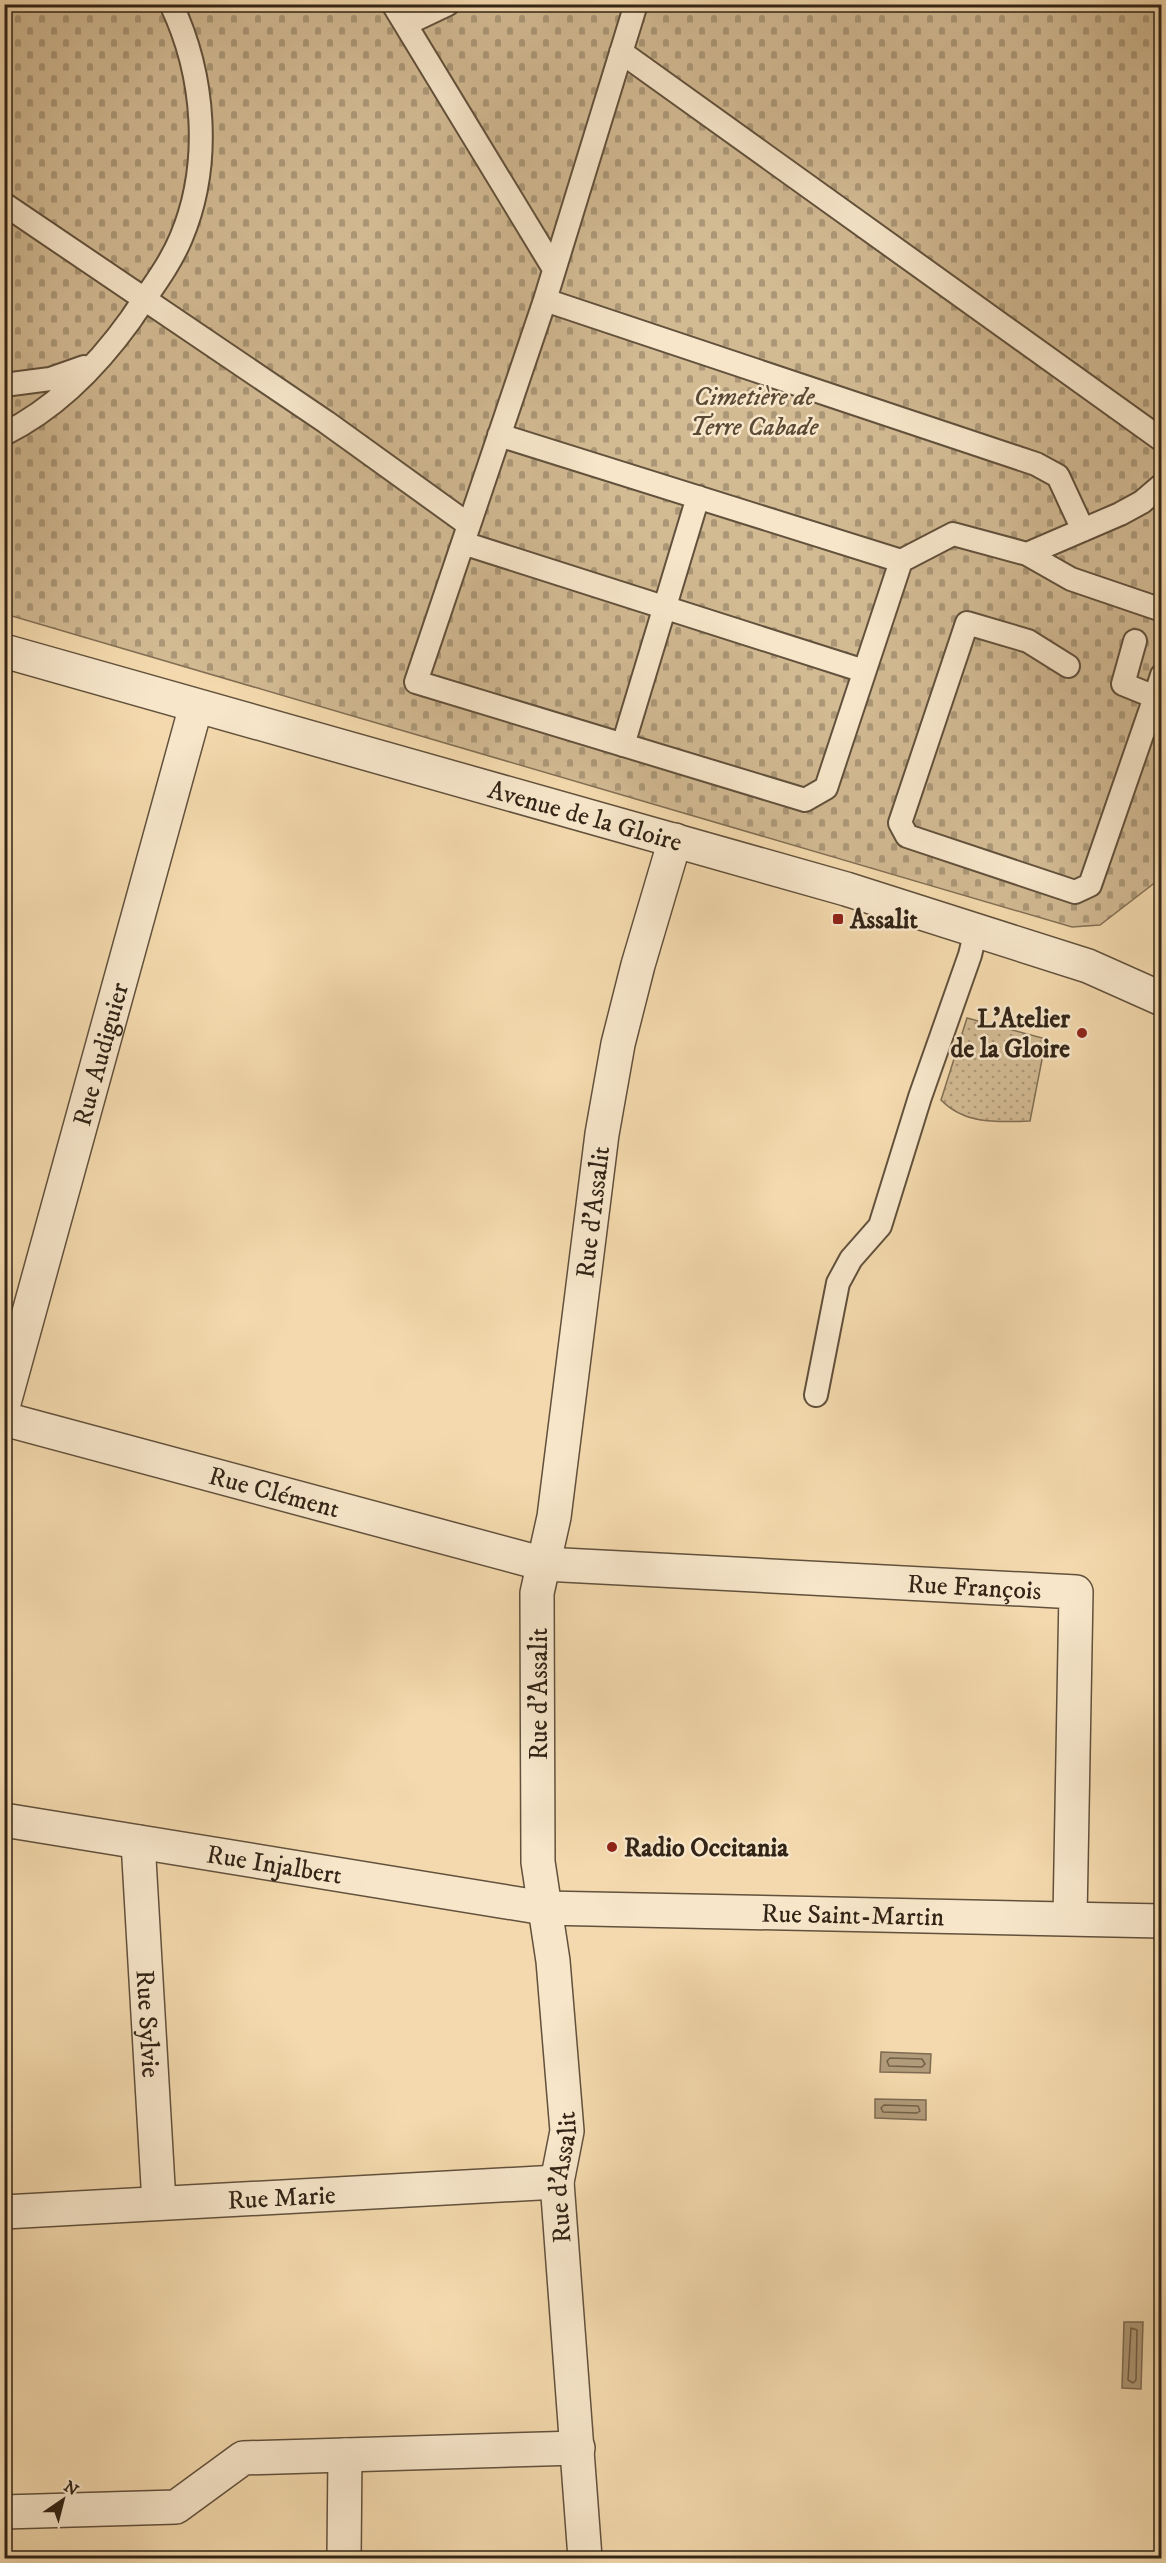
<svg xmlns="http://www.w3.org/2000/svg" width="1166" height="2563" font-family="'IM FELL DW Pica',serif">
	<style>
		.grass { fill: url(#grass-dots); stroke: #826f54; stroke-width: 1.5 }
		.cemetery { fill: url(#cemetery-stones); stroke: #826f54; stroke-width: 1.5 }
		.water { fill: #b19b7a; stroke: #7e6b52; stroke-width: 1.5 }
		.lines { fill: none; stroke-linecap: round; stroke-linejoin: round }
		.shore { stroke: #726048; stroke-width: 1.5 }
		.service-casing { stroke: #62513c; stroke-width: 26 }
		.minor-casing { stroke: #62513c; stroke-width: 36 }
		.tertiary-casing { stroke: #62513c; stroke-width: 36 }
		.service { stroke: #f7e6ca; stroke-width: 22 }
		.minor { stroke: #f7e6ca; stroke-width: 33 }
		.tertiary { stroke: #f7e6ca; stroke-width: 33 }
		.poi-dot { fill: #8f2418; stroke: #f7e6ca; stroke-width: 2 }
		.labels { text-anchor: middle; stroke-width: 5; stroke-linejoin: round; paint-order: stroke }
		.park-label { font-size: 26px; font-style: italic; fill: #5a4a35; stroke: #f7e6ca }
		.street-label { font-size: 26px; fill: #322416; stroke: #f7e6ca }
		.poi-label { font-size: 26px; font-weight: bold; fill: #322416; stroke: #f7e6ca; text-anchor: start }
	</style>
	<defs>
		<pattern id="grass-dots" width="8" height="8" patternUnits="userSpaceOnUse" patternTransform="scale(1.5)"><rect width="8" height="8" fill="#d2ba93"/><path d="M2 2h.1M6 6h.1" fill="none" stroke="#ab9777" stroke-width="1.8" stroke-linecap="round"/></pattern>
		<pattern id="cemetery-stones" width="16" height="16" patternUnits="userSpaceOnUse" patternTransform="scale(1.5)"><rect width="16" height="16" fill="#d2ba93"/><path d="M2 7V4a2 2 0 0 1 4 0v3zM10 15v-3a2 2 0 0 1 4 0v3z" fill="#ab9777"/></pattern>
	</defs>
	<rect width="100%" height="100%" fill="#f3d9ad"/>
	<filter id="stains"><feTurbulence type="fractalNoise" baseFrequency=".00333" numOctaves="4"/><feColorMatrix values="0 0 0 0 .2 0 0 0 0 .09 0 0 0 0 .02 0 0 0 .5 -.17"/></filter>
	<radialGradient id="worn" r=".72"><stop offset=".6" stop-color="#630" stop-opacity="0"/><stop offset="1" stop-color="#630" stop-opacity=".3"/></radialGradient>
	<!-- grass -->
	<path class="grass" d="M 967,1018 L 1046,1039 L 1030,1121 C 998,1122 965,1125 941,1100 Z"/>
	<!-- cemetery -->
	<path class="cemetery" d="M 4,5 L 1161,5 L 1161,878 L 1100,925 L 1072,927 L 5,614 Z"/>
	<!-- water -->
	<path class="water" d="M 881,2052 L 931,2054 L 930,2073 L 880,2072 Z
		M 875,2099 L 926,2100 L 926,2120 L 875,2118 Z
		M 1124,2322 L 1143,2322 L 1141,2389 L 1122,2388 Z"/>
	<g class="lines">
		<!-- shore -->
		<path class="shore" d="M 890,2058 L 922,2059 L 925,2064 L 922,2067 L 889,2066 L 887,2061 Z
			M 884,2105 L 918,2106 L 920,2111 L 917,2113 L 883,2112 L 881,2108 Z
			M 1131,2328 L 1137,2330 L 1136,2380 L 1133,2383 L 1128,2380 Z"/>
		<!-- service casing -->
		<g class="service-casing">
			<path id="service" d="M 393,4 L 554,269
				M 636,4 L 545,300 L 416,682 L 805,800 L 826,788 L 901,561 L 953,534 L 1027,554 L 1120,514 L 1142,502 L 1162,485
				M 406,24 L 448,4
				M 621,52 L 1162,440
				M 4,204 L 326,422 L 469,525
				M 545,300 L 1036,464 L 1058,476 L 1083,530
				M 4,385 L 50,379 L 84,367
				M 4,434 C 55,409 98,365 131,319 C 148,293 169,267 181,238 C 212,165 205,75 171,4
				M 499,435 L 901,561
				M 463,543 L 864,671
				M 1027,554 L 1071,579 L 1162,610
				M 1068,666 L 1028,641 L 967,623 L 900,823 L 907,836 L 1075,892 L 1090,885 L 1155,697 L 1123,684 L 1135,641
				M 1155,697 L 1162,675
				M 623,745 L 698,497
				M 816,1395 L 838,1283 L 851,1259 L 880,1226 L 920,1097 L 970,955 L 976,930"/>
		</g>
		<!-- minor casing -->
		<g class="minor-casing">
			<g id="minor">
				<path id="s1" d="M 4,1403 L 196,706"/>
				<path id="s2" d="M 4,1419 L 544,1564 L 1076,1592 L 1070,1918"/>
				<path id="s3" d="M 4,1820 L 544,1908 L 1162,1921"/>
				<path id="s4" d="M 138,1842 L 159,2203"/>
				<path id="s5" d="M 4,2212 L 557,2182"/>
				<path d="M 4,2512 L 176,2507 L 243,2458 L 578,2448"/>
				<path d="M 344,2558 L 345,2455"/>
				<path id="s6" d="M 585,2558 L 557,2182 L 567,2131 L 553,1961 L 538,1862 L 537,1593 L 554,1517 L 602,1134 L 618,1044 L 638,965 L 675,840"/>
			</g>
		</g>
		<!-- tertiary casing -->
		<g class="tertiary-casing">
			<g id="tertiary">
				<path id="s7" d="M 4,651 L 846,889 L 1088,966 L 1162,999"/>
			</g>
		</g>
		<!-- service -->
		<use href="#service" class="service"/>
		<!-- minor -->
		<use href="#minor" class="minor"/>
		<!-- tertiary -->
		<use href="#tertiary" class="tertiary"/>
	</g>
	<!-- markers -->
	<g class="poi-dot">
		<rect x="832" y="913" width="12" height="12" rx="3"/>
		<circle cx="1082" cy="1033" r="6"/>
		<circle cx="612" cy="1847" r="6"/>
	</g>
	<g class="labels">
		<!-- park labels -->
		<g class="park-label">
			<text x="754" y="405">Cimetière de<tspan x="754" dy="30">Terre Cabade</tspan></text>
		</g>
		<!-- street labels -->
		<g class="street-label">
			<text dy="9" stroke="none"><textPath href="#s7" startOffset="604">Avenue de la Gloire</textPath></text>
			<text dy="9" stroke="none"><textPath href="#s1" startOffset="362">Rue Audiguier</textPath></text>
			<text dy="9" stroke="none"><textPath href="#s6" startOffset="1354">Rue d'Assalit</textPath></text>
			<text dy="9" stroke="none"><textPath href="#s2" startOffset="280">Rue Clément</textPath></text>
			<text dy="9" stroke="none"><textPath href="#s2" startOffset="990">Rue François</textPath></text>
			<text transform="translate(538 1694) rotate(-90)" y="9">Rue d'Assalit</text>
			<text dy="9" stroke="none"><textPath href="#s3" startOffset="274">Rue Injalbert</textPath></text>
			<text dy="9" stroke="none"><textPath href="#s3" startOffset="856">Rue Saint-Martin</textPath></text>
			<text dy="9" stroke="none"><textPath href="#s4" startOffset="182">Rue Sylvie</textPath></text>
			<text dy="9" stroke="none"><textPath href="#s6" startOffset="382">Rue d'Assalit</textPath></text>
			<text dy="9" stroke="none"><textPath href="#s5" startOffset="278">Rue Marie</textPath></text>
		</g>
		<!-- poi labels -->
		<g class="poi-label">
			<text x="850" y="928">Assalit</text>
			<text x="1070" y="1027" text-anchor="end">L'Atelier<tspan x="1070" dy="30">de la Gloire</tspan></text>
			<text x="624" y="1856">Radio Occitania</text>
		</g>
	</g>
	<!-- margin -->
	<rect width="1166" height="2563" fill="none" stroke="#f3d9ad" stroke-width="24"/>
	<rect x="6" y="6" width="1154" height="2551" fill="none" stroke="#322416" stroke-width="3"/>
	<rect x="12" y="12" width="1142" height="2539" fill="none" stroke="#322416" stroke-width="1.5"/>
	<!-- north arrow -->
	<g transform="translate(63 2500) rotate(35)" stroke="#f7e6ca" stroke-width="4.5" paint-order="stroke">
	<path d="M0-4.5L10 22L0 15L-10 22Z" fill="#322416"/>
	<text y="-9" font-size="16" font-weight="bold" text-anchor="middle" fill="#322416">N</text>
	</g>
	<rect width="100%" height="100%" filter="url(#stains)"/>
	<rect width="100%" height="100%" fill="url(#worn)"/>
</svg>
